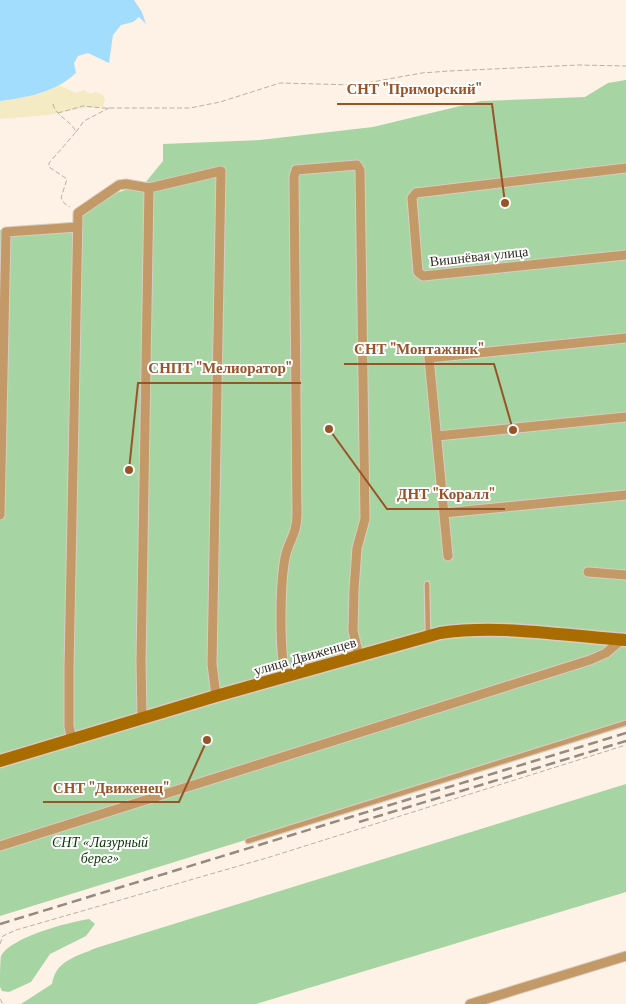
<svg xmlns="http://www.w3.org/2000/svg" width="626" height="1004" font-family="'Libre Baskerville',serif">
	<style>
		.green { fill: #a6d4a2 }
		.sand { fill: #f4eac4 }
		.water { fill: #a2ddfd }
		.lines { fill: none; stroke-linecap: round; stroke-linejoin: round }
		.lane-casing { stroke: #d9cdc2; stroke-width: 7 }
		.street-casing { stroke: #d9cdc2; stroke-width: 11 }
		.secondary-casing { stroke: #d9cdc2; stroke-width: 15 }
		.path { stroke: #bbafa5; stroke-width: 1; stroke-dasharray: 5 2.5; stroke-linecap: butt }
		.lane { stroke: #c39967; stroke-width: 4.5 }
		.street { stroke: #c39967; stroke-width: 9 }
		.secondary { stroke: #a86c01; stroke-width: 12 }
		.rail { stroke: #948a80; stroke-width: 2.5; stroke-dasharray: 10 5; stroke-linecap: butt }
		.labels { text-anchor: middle; stroke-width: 4; stroke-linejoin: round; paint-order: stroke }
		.street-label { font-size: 14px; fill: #322a22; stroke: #fff }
		.park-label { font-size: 14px; font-style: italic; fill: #043504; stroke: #fff }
		.leader { fill: none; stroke: #995329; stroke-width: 2 }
		.callout-dot { fill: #995329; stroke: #fff; stroke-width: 2 }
		.callout-label { font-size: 15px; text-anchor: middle; font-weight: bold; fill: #995329; stroke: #fff; stroke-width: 4; stroke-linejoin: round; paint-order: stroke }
	</style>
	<rect width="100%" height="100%" fill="#fef1e5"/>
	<!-- green -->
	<path class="green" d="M 626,80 L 626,722 L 0,916 L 0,230 L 72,222 L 108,196 L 145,183 L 163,161 L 163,144 L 260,140 L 373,127 L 481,101 L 585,97 L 608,83 Z
		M 626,784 L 626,892 L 256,1004 L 21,1004 L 52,984 C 56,960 76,957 96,948 Z
		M 89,919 L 95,924 L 86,936 L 50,954 L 31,982 L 9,992 L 2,991 L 0,987 C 0,978 0,963 1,956 C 11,937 69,922 89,919 Z"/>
	<!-- sand -->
	<path class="sand" d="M 59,85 L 75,93 L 84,90 L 90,94 L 96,92 L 103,95 L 105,100 L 103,107 L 83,108 L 47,115 L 0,119 L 0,101 L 43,93 Z"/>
	<!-- water -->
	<path class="water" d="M 0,0 L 134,0 L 142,12 L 146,24 L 139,17 L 133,22 L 121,25 L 113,35 L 109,63 L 88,53 L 78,56 L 74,63 L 76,73 C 54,93 28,97 0,101 Z"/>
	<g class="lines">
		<!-- lane casing -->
		<g class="lane-casing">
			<path id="lane" d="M 427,584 L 428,634
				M 248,841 L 626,723"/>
		</g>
		<!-- street casing -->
		<g class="street-casing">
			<path id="street" d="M 626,168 L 416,193 L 412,198 L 418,272 L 423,276 L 626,255
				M 437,436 L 626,417
				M 444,513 L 626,495
				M 0,515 L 6,232 L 78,227
				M 448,556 L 429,358 L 626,338
				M 588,572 L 626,575
				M 286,677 C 279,653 280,584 285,558 C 288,541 297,535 297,514 L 294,177 L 296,170 L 357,165 L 360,170 L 365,519 L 357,548 L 354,590 L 353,631 L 359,656
				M 142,719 L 141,662 L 149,188
				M 72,741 L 69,726 L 69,669 L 78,213 L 119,185 L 126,184 L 149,188 L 221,171 L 212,664 L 216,696
				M 0,846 L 590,660 L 606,653 L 621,640
				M 470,1004 L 626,956"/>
		</g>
		<!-- secondary casing -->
		<g class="secondary-casing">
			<path id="secondary" d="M 0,761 L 216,696 L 440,633 C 501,624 565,636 626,640"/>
		</g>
		<!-- path -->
		<path class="path" d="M 53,104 C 56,117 71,120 76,132 L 49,163 L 49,167 L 67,179 L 61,198 L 64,203 L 70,207
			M 58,113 L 83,106 L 103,108 L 190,108 L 220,102 L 280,83 L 355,85 L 422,73 L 449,71 L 579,65 L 626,66
			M 76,132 L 84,121 L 109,108
			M 0,944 L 3,936 L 16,930 L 270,857 L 626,745
			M 0,999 L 3,1004"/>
		<!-- lane -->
		<use href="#lane" class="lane"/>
		<!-- street -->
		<use href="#street" class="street"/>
		<!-- secondary -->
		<use href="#secondary" class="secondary"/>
		<!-- rail -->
		<path class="rail" d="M 359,822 L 626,741
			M 0,924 L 626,733"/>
	</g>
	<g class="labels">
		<!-- street labels -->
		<g class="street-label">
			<text transform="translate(479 256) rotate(-6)" y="5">Вишнёвая улица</text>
			<text transform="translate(305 656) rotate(-16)" y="5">улица Движенцев</text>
		</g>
		<!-- park labels -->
		<g class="park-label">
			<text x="100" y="847">СНТ «Лазурный<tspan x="100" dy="16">берег»</tspan></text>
		</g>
	</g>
	<!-- callouts -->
	<path class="leader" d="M505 203L492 104H337M513 430L494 364H344M129 470L138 383H301M329 429L387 509H505M207 740L179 802H43"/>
	<g class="callout-dot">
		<circle cx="505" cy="203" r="5"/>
		<circle cx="513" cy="430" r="5"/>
		<circle cx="129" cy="470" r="5"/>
		<circle cx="329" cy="429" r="5"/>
		<circle cx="207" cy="740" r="5"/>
	</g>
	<g class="callout-label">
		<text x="414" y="94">СНТ "Приморский"</text>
		<text x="419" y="354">СНТ "Монтажник"</text>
		<text x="220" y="373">СНПТ "Мелиоратор"</text>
		<text x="446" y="499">ДНТ "Коралл"</text>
		<text x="111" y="793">СНТ "Движенец"</text>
	</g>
</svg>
